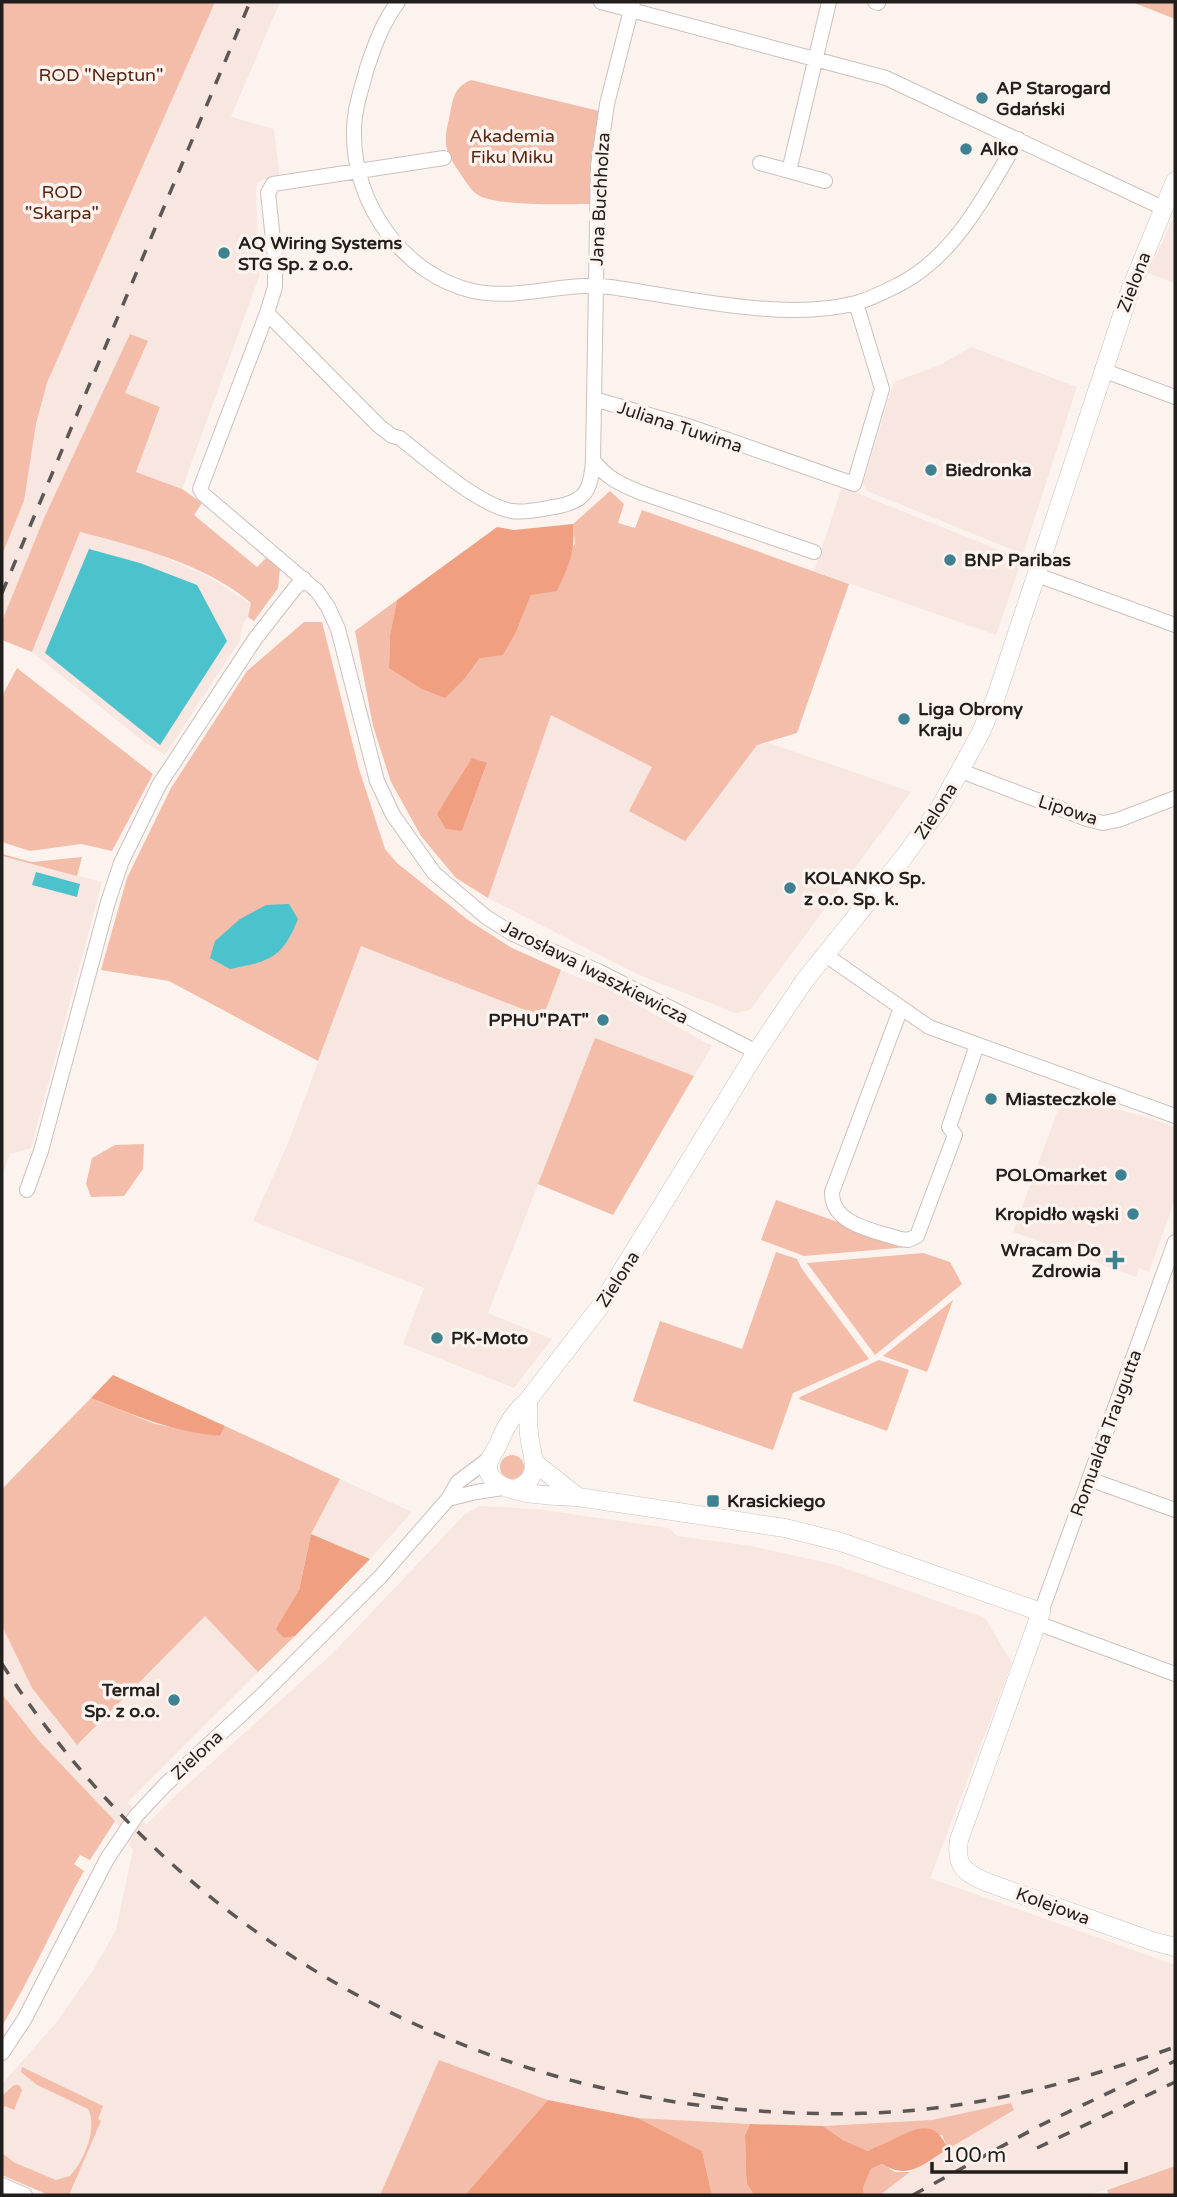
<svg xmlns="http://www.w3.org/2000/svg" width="1177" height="2197" font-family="'Varela Round',sans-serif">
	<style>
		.built { fill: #f8e6e0 }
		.green { fill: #f3bda9; fill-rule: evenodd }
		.forest { fill: #f0a080 }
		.water { fill: #4bc2cc }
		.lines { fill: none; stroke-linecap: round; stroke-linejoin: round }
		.minor-casing { stroke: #cac1be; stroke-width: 16 }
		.tertiary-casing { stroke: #cac1be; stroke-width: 19 }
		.minor { stroke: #fff; stroke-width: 14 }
		.tertiary { stroke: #fff; stroke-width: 18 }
		.rail { stroke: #5c5755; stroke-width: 3.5; stroke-dasharray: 12 12; stroke-linecap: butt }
		.poi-dot { fill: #3e8291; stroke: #fcf3ef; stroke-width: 2.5 }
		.labels { text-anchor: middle; stroke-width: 7; stroke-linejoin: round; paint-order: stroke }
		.park-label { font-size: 18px; fill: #57240f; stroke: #fcf3ef }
		.poi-label { font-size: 18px; font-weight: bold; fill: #211e1c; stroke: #fcf3ef; text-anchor: start }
		.street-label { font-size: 18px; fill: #211e1c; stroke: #fcf3ef }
	</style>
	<rect width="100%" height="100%" fill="#fcf3ef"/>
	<!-- built -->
	<path class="built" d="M 215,2 L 280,2 L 231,117 L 274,129 L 280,179 L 263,179 L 258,183 L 256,189 L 259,277 L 182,489 L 136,472 L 160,408 L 125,393 L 148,342 L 2,623 L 2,555 L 24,501 L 36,424 L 47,383 Z
		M 1175,214 L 1175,283 L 1148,273 Z
		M 971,347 L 1077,387 L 1023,554 L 867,491 L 863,483 L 894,382 L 942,364 Z
		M 842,487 L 1022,559 L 996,635 L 814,571 Z
		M 80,532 L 146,549 L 209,577 L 251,604 L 248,617 L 243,623 L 240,641 L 165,755 L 144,742 L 32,652 Z
		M 551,714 L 652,767 L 685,840 L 757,745 L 769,743 L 911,792 L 750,1010 L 735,1013 L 637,974 L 488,898 Z
		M 2,856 L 102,882 L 31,1148 L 10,1154 L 2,1176 Z
		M 361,946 L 543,1017 L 561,970 L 614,992 L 712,1046 L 694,1076 L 595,1038 L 488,1313 L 552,1339 L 514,1388 L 403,1344 L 424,1288 L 253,1221 L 289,1141 Z
		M 1063,1096 L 1143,1116 L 1175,1127 L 1175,1199 L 1149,1272 L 1139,1268 L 1136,1277 L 1013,1232 Z
		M 340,1479 L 412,1512 L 370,1559 L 311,1534 Z
		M 480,1506 L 536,1509 L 669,1528 L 677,1536 L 751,1546 L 836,1565 L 985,1618 L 1012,1663 L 930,1878 L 1175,1965 L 1175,2166 L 1089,2195 L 880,2195 L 910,2172 L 1014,2110 L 1011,2104 L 932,2120 L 803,2127 L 638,2118 L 548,2100 L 439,2060 L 380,2195 L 47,2195 L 2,2175 L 2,2084 L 56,2023 L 94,1969 L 116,1930 L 133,1850 L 115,1821 L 39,1741 L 2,1694 L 2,1626 L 32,1688 L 206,1615 L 258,1672 L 128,1802 L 146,1825 L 177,1794 L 334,1652 L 464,1515 Z"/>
	<!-- green -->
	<path class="green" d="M 2,2 L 215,2 L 47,383 L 36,424 L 24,501 L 2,555 Z
		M 1132,2 L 1175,2 L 1175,19 Z
		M 471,80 L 599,111 L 592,153 L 591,204 C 565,204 499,207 478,195 C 470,190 463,177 458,170 C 445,152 443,141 449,119 C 453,101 452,88 471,80 Z
		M 130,334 L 148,341 L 125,393 L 160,407 L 136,472 L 182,489 L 202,503 L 194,515 L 257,567 L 268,556 L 280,568 L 278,588 L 254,621 L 248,617 L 251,603 C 207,565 136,546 80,532 L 32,652 L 2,640 L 2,621 L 45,516 Z
		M 610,491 L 624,504 L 618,523 L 635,528 L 642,510 L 849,584 L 797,733 L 757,745 L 685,841 L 629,811 L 652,767 L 551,715 L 488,898 L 456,878 L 421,836 L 391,782 L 373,726 L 355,631 L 397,600 L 390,635 L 389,667 L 466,677 L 480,658 L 517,630 L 531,595 L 575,544 L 573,524 ZM 487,763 L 462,831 L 437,814 L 451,795 Z
		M 304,622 L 322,622 L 359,769 L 385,849 L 397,863 L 468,920 L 512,948 L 561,970 L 543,1017 L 361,946 L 318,1061 L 169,981 L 101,970 L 127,878 L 171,788 L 247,671 Z
		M 17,668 L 153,774 L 112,851 L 81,844 L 30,851 L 2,842 L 2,696 Z
		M 2,854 L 32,862 L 82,857 L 77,876 L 2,856 Z
		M 595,1038 L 694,1076 L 613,1215 L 538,1184 Z
		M 144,1144 L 143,1169 L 124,1196 L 91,1197 L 86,1184 L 92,1158 L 115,1145 Z
		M 776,1200 L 908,1247 L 804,1256 L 761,1240 Z
		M 776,1252 L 797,1259 L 802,1269 L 869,1359 L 793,1393 L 773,1450 L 633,1401 L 660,1321 L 742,1349 Z
		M 923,1253 L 950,1262 L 962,1284 L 875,1355 L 807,1263 Z
		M 953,1300 L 927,1372 L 883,1356 Z
		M 879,1360 L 909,1370 L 887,1431 L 799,1399 L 800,1397 Z
		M 91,1398 L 155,1424 L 220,1436 L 225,1426 L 340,1479 L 311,1534 L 299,1590 L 289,1608 L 284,1638 L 295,1636 L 258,1672 L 205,1616 L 77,1745 L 32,1688 L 2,1626 L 2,1489 Z
		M500 1467a12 12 0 1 1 24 0a12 12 0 1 1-24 0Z
		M 2,1694 L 39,1741 L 115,1821 L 90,1860 L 80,1855 L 74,1864 L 84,1871 C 55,1922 32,1976 2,2026 Z
		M 439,2060 L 548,2100 L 465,2195 L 380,2195 Z
		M 22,2067 L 103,2106 L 98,2119 L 101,2121 L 69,2195 L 49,2195 L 2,2175 L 2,2153 L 15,2163 L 56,2180 L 70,2176 C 84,2161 98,2128 88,2109 L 37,2085 L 21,2072 Z
		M 14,2085 L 19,2085 L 22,2090 L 14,2110 L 5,2106 L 2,2111 L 2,2096 Z
		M 1011,2103 L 1014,2110 L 948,2149 L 942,2135 L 892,2140 L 868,2151 L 843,2140 L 823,2126 L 932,2120 Z
		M 638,2118 L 750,2124 L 745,2135 L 746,2174 L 747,2184 L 754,2195 L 712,2195 L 702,2151 Z
		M 882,2164 L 895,2172 L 910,2172 L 880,2195 L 864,2195 L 863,2188 L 871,2169 Z
		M 1175,2166 L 1175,2195 L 1109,2195 L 1107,2190 Z"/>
	<!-- forest -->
	<path class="forest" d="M 573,524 C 576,550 568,568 557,591 L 531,595 L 517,630 L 503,655 L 480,658 L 466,677 L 445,698 L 422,689 L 389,668 L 390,635 L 397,600 L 497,527 L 514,530 Z
		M 472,758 L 487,763 L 462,831 L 446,829 L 437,814 Z
		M 113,1375 L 225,1426 L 220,1436 C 170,1431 136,1416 91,1398 Z
		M 311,1534 L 370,1559 L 295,1636 L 284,1638 L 276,1629 L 299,1590 Z
		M 548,2100 L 638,2118 L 702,2151 L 712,2195 L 465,2195 Z
		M 750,2124 L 823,2126 L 843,2140 L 868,2151 C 877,2146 886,2143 894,2139 C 918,2127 935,2119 948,2149 C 924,2163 909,2181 882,2164 L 871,2169 L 863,2188 L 864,2195 L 754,2195 L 747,2184 L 746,2174 L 745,2135 Z"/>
	<!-- water -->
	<path class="water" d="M 89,549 L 140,563 L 197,585 L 227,641 L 160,745 L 45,653 Z
		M 36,872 L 80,884 L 77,897 L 32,885 Z
		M 289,904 L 298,919 C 282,959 270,961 230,969 L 210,958 L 215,941 L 240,919 L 266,905 Z"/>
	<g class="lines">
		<!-- minor casing -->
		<g class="minor-casing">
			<path id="minor" d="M 398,2 C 383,22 375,44 367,68 C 361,91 353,112 354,135 C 354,205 404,275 473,291 C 519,301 564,281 610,287 C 682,297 786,322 856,303 C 871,299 886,291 900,284 C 956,255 987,192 1018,139
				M 601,2 L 886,78 L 1163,208
				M 875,2 L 878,3
				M 444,158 L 273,184 L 268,193 L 275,258 L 275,287 L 267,313 L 200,489 L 203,494 L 317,591 L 328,607 L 338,629 L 377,781 L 393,815 L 434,873 L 486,917 L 513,934 L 598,971 L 747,1047 L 755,1054
				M 760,163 L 825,181
				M 789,171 L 829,2
				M 267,313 L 379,426 L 392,436 L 400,438 C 426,459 480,506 512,511 C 526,513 541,509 554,507 C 586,502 591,490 593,460 L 598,166 L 607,104 L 633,2
				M 1102,370 L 1175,397
				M 594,399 L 691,427 L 854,484 L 882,389 L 856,303
				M 593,460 C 606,478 622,485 642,493 L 814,552
				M 1037,575 L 1175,625
				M 961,771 L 1087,819 L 1103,823 L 1118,820 L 1175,798
				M 824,954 L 929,1027 L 1175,1116
				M 901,1008 L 832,1192 C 831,1225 876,1231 900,1239 L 908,1240 L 917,1236 L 955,1135 L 949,1127 L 977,1045
				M 27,1190 L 41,1151 L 108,902 L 121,863 L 159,785 L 255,639 L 295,588 L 304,579
				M 1089,1479 L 1175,1510
				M 448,1499 L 476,1492 L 503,1488
				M 1041,1612 L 1175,1242
				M 1037,1623 L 1175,1674
				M 2,2053 L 24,2020 L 107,1859 L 136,1816 L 166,1784 L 258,1699 L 381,1576 L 448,1499 L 458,1482 L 490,1458
				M 2,2185 L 25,2195"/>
		</g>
		<!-- tertiary casing -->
		<g class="tertiary-casing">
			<path id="tertiary" d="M 1175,181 L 1131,288 L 996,697 L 981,732 L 939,809 L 903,858 L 805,980 L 755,1054 L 599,1308 L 528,1400 C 514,1412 505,1427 498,1445 C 494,1453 487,1460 488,1470 C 493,1496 556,1496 578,1497 L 785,1528 L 841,1542 L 1041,1612 L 959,1840 C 955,1866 964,1872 986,1882 L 1152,1941 L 1175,1947
				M 535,1463 L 578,1497
				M 514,1490 C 544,1478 532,1459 529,1434 C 528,1422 528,1411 528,1400"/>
		</g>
		<!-- minor -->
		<use href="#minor" class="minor"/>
		<!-- tertiary -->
		<use href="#tertiary" class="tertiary"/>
		<!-- rail -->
		<path class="rail" d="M 2,593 L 250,2
			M 2,1664 C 171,1926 448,2091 760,2111 C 818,2115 877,2115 935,2108 C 1018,2098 1097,2075 1175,2047
			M 693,2094 L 728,2100
			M 1037,2148 L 1175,2082
			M 913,2195 L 1039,2126 L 1175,2061"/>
	</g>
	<!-- markers -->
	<g class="poi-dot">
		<circle cx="982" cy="98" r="7"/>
		<circle cx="966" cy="149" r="7"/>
		<circle cx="224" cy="253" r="7"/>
		<circle cx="931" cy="470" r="7"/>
		<circle cx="950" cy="560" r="7"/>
		<circle cx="904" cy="719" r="7"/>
		<circle cx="790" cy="888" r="7"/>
		<circle cx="603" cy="1020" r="7"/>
		<circle cx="991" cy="1099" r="7"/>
		<circle cx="1121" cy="1175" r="7"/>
		<circle cx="1133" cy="1214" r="7"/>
		<path d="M1111.5 1249.5h7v7h7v7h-7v7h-7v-7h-7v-7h7z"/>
		<circle cx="437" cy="1338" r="7"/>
		<rect x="706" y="1494" width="14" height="14" rx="3.5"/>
		<circle cx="174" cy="1700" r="7"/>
	</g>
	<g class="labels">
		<!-- park labels -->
		<g class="park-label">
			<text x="101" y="81">ROD "Neptun"</text>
			<text x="512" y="142">Akademia<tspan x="512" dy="21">Fiku Miku</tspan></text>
			<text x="62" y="198">ROD<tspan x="62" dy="21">"Skarpa"</tspan></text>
		</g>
		<!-- poi labels -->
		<g class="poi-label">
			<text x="996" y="94">AP Starogard<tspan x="996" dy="21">Gdański</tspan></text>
			<text x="980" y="155">Alko</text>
			<text x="238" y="249">AQ Wiring Systems<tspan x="238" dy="21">STG Sp. z o.o.</tspan></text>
			<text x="945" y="476">Biedronka</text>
			<text x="964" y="566">BNP Paribas</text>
			<text x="918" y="715">Liga Obrony<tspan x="918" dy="21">Kraju</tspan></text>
			<text x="804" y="884">KOLANKO Sp.<tspan x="804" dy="21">z o.o. Sp. k.</tspan></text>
			<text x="589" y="1026" text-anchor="end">PPHU"PAT"</text>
			<text x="1005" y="1105">Miasteczkole</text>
			<text x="1107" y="1181" text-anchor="end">POLOmarket</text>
			<text x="1119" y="1220" text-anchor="end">Kropidło wąski</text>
			<text x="1101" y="1256" text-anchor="end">Wracam Do<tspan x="1101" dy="21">Zdrowia</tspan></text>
			<text x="451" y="1344">PK-Moto</text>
			<text x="727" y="1507">Krasickiego</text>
			<text x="160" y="1696" text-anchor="end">Termal<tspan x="160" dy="21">Sp. z o.o.</tspan></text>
		</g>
		<!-- street labels -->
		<g class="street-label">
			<text transform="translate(600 199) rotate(-87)" y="6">Jana Buchholza</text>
			<text transform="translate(1134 282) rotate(-69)" y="6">Zielona</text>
			<text transform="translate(680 427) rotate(18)" y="6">Juliana Tuwima</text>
			<text transform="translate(1068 810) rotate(18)" y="6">Lipowa</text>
			<text transform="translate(936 811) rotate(-57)" y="6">Zielona</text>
			<text transform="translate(595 972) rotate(27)" y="6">Jarosława Iwaszkiewicza</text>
			<text transform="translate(618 1279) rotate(-57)" y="6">Zielona</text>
			<text transform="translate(1106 1433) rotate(-70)" y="6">Romualda Traugutta</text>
			<text transform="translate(197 1755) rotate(-43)" y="6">Zielona</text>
			<text transform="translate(1053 1906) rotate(20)" y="6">Kolejowa</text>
		</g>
	</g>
	<!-- border -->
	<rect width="1177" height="2197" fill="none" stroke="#211e1c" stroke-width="7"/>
	<!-- scale -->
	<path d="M932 2162v10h194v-10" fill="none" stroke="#211e1c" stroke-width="3.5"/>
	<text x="942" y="2162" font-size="21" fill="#211e1c" stroke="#fcf3ef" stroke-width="5" paint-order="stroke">100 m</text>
</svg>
